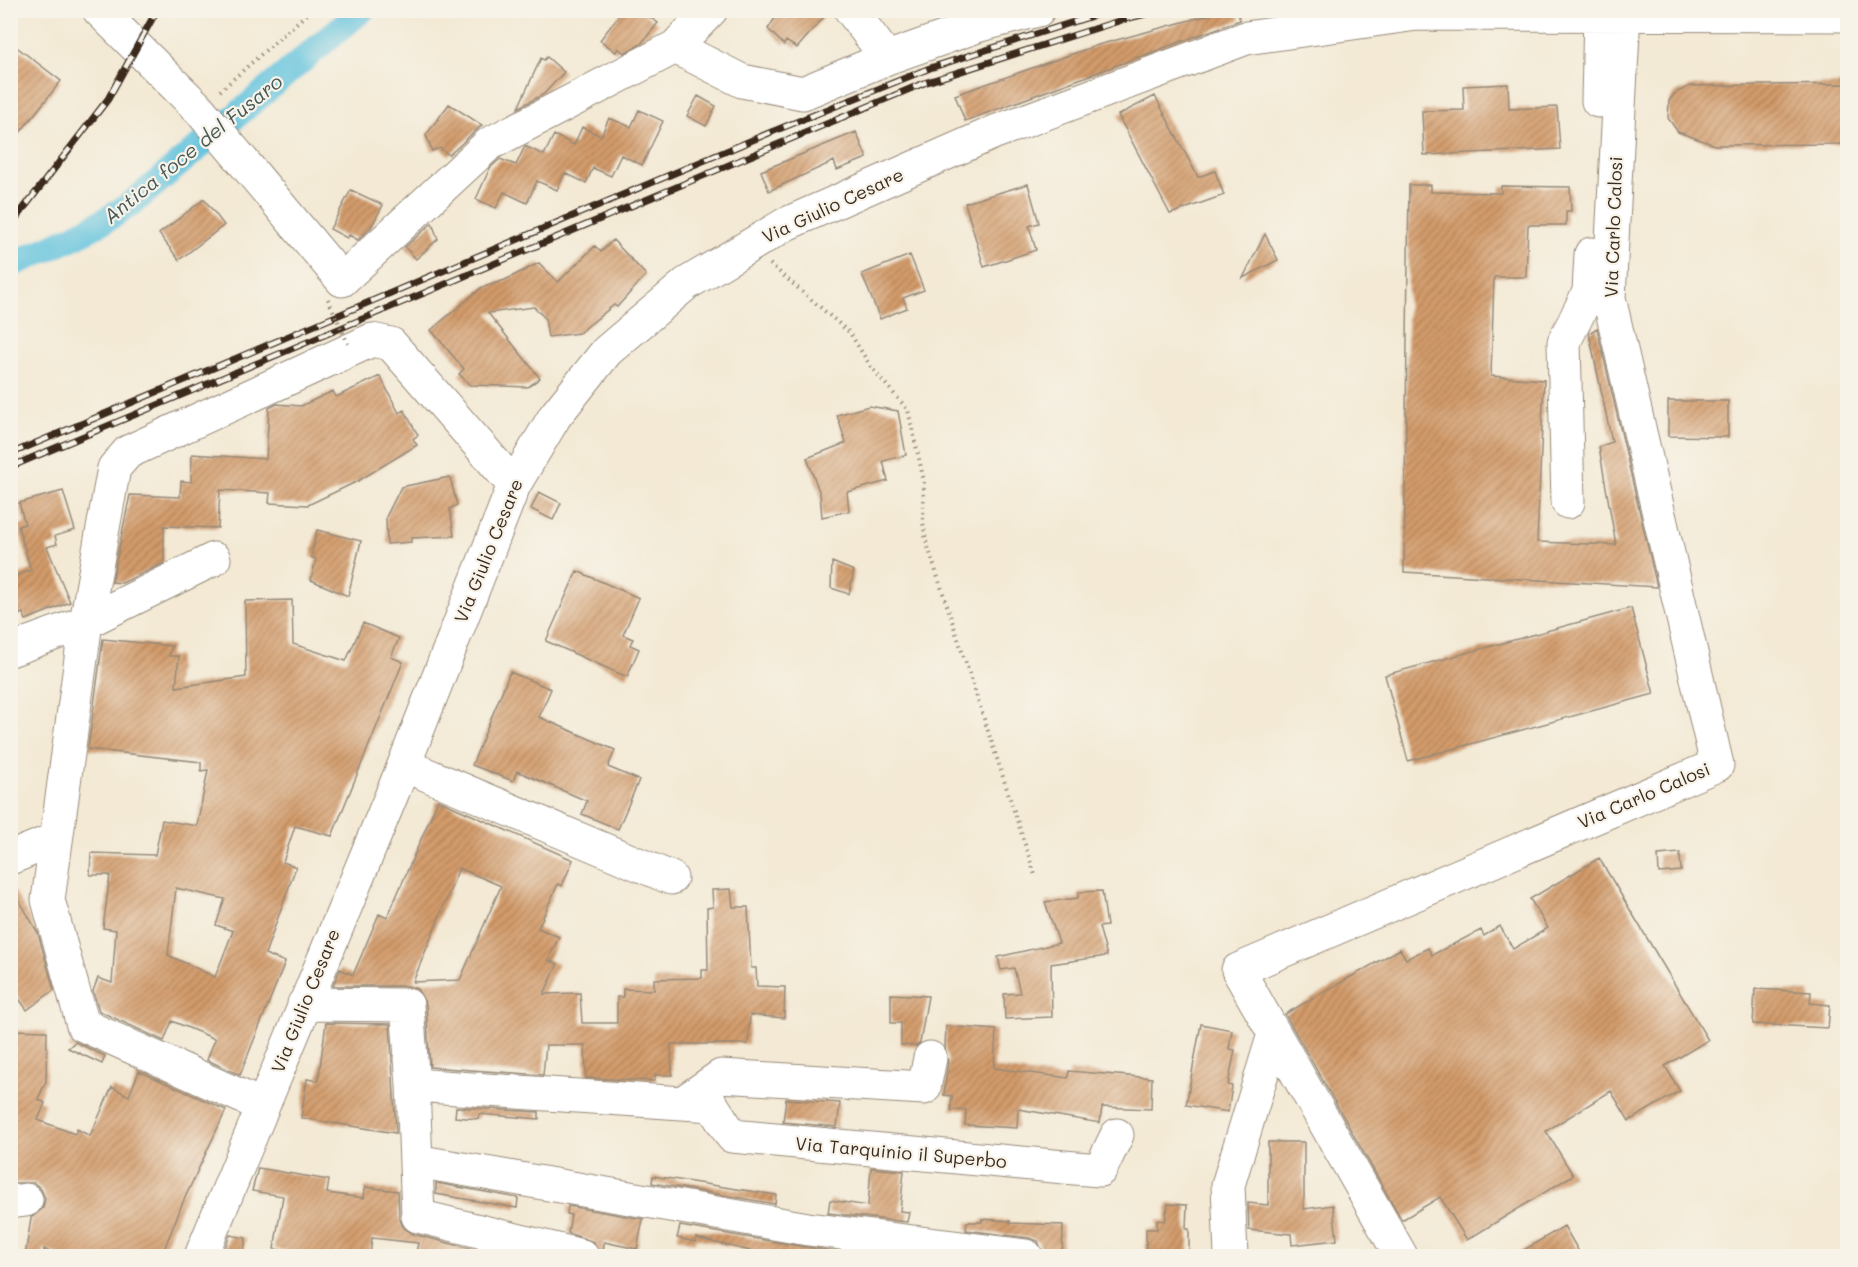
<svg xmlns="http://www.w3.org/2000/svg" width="1858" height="1267" font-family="Mali,sans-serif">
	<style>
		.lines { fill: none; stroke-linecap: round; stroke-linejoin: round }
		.canal { stroke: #60c2de; stroke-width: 26 }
		.building { fill: url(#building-hatch); fill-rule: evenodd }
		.minor-casing { stroke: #978a79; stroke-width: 35 }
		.path { stroke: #978a79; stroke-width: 4; stroke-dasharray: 1.5 4.5; stroke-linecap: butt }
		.minor { stroke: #fff; stroke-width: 33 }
		.rail-casing { stroke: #3b2a1e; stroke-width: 7 }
		.rail { stroke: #f7f3e8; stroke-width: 4.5; stroke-dasharray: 14; stroke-linecap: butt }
		.path-bridge { stroke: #978a79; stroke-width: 4; stroke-dasharray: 1.5 4.5; stroke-linecap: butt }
		.labels { text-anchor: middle; stroke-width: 4.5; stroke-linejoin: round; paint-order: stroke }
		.street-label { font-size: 18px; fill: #3b2a1e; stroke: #f7f3e8 }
		.water-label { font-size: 20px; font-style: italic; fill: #465858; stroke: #f7f3e8 }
	</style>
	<defs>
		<pattern id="building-hatch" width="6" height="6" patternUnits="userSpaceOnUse" patternTransform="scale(1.5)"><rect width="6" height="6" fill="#d39b6a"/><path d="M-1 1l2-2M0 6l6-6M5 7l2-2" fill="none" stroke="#ac7f57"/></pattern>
	</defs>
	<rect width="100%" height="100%" fill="#f7f3e8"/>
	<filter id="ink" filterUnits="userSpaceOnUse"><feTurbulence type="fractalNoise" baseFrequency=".0167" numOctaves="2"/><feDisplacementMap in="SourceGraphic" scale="12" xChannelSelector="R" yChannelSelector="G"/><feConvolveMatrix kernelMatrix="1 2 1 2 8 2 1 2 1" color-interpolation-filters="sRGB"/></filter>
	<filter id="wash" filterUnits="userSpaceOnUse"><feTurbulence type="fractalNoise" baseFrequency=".008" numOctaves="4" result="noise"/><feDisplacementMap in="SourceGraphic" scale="24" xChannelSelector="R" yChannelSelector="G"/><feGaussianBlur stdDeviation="1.35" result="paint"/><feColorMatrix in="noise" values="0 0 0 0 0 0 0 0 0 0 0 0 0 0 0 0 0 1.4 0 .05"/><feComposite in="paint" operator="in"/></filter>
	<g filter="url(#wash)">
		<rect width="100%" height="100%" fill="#f3e9d4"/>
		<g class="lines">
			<!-- canal -->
			<path class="canal" d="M 10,265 C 53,247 93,230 131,204 L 362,10"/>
		</g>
		<g id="blocks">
			<!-- building -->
			<path class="building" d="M 623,10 L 639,10 L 658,23 L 641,44 L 624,53 L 618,48 L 616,52 L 600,40 Z
				M 780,10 L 830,10 L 797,48 L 786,41 L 784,45 L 768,29 Z
				M 1227,10 L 1237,10 L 1240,20 L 965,121 L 955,95 L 1098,45 Z
				M 10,42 L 61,81 L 10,145 Z
				M 547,57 L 564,72 L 544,94 L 518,108 L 541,58 L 544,60 Z
				M 1508,84 L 1509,109 L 1557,107 L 1560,149 L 1424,155 L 1422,111 L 1464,110 L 1463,86 Z
				M 1848,84 L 1848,144 L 1715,145 L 1678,132 L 1668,118 L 1669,101 L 1674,94 L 1690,86 Z
				M 698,96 L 716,106 L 706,126 L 687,116 Z
				M 1155,96 L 1198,177 L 1215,171 L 1224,195 L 1170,214 L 1118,115 Z
				M 449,104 L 482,125 L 449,155 L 440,148 L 432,151 L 426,135 Z
				M 639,110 L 663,121 L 642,165 L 621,155 L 611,176 L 593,168 L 586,183 L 565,173 L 557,190 L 537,181 L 527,203 L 504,192 L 496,208 L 476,199 L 490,168 L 500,159 L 516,165 L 525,146 L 544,155 L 554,135 L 574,145 L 582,127 L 601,136 L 609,118 L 631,127 Z
				M 856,132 L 867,158 L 837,170 L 834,161 L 769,191 L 761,171 Z
				M 1028,184 L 1039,223 L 1029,226 L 1036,250 L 984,267 L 965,203 Z
				M 1409,185 L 1431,185 L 1431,192 L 1501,193 L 1501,186 L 1570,187 L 1571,211 L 1566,211 L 1566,225 L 1528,225 L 1526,277 L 1494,277 L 1491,376 L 1544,380 L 1537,542 L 1616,545 L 1599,447 L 1612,442 L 1589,333 L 1597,328 L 1657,587 L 1404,572 Z
				M 351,190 L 383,205 L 371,227 L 358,240 L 349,235 L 347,238 L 330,229 Z
				M 204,199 L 224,225 L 179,260 L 159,234 Z
				M 432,223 L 438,239 L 416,259 L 405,247 Z
				M 1265,234 L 1278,260 L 1243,278 Z
				M 613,240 L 646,275 L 617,307 L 614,305 L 579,333 L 548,337 L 545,318 L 534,307 L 488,313 L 540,378 L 528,387 L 470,385 L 459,374 L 464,369 L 431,330 L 481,288 L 505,280 L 539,263 L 558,282 L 595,246 L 601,252 Z
				M 910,255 L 924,290 L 903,298 L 907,308 L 880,319 L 862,274 Z
				M 380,376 L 399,413 L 404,410 L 418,435 L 413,439 L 417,445 L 358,481 L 308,505 L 269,503 L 270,493 L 220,490 L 218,528 L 164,526 L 164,563 L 122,583 L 112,582 L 130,495 L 180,497 L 181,481 L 191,482 L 192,454 L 266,459 L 269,408 L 277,404 L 301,406 L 333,391 L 336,397 Z
				M 1668,401 L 1728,401 L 1728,437 L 1668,436 Z
				M 869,406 L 898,411 L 906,455 L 883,461 L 888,481 L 847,492 L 849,511 L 822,517 L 820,494 L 807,458 L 846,443 L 837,415 Z
				M 450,477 L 457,505 L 450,509 L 454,536 L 411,538 L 411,542 L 387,544 L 386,517 L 401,487 Z
				M 63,491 L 75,530 L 55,536 L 57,544 L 47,547 L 70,602 L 26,620 L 23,613 L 10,618 L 10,578 L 31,570 L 18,526 L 25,524 L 19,503 Z
				M 539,492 L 561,503 L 553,520 L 531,509 Z
				M 317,530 L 361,541 L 348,596 L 311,580 L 316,559 L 311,557 Z
				M 832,562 L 854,571 L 849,594 L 831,588 Z
				M 577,571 L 639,598 L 623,635 L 633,639 L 630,645 L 639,649 L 627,677 L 546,641 Z
				M 292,600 L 293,644 L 346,661 L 363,623 L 399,638 L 391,657 L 403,662 L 332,836 L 295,826 L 283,862 L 296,867 L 265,954 L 285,962 L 240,1075 L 207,1060 L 215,1039 L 172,1021 L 164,1041 L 99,1011 L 93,991 L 98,978 L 112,983 L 116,930 L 103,928 L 110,875 L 90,875 L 91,853 L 155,855 L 162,820 L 197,826 L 208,770 L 201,771 L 201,762 L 88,749 L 103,639 L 172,646 L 169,656 L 179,656 L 176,687 L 246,677 L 245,601 ZM 176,888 L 225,899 L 216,925 L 233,931 L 215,977 L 168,955 Z
				M 1631,608 L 1654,694 L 1408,761 L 1385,675 Z
				M 510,672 L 551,689 L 539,717 L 615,750 L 608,767 L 639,780 L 618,829 L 582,814 L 587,801 L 517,771 L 513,781 L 472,765 Z
				M 438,800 L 573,860 L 562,886 L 558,884 L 538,928 L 559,937 L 548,960 L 558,964 L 544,994 L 580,993 L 582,1023 L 617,1023 L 617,997 L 623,997 L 623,989 L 654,990 L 654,979 L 702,978 L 702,970 L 708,970 L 707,908 L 713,907 L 712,890 L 731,889 L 733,907 L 748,907 L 751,968 L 756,968 L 757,986 L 785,987 L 784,1018 L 750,1015 L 748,1044 L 671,1044 L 672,1075 L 655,1075 L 655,1081 L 586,1078 L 585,1045 L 546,1045 L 543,1075 L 430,1067 L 426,1004 L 417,989 L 407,986 L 333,986 L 340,969 L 353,975 L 379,914 L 387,918 ZM 459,868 L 501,886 L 460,980 L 413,982 Z
				M 1680,853 L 1681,871 L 1659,873 L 1658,855 Z
				M 1599,858 L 1708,1040 L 1665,1066 L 1680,1091 L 1629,1121 L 1611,1091 L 1546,1131 L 1573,1175 L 1467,1240 L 1440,1197 L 1402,1220 L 1285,1014 L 1400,949 L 1406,959 L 1428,948 L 1432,955 L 1481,930 L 1484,936 L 1500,926 L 1513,949 L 1548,928 L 1530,899 Z
				M 10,884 L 38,933 L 54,990 L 27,1010 L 10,986 Z
				M 1102,891 L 1107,926 L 1099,927 L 1107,956 L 1051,964 L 1052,1017 L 1005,1019 L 1004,994 L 1020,993 L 1014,968 L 1001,970 L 998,957 L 1059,943 L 1045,902 L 1078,898 L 1079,892 Z
				M 1755,989 L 1811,992 L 1810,1003 L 1830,1005 L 1828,1028 L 1753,1024 Z
				M 891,994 L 928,996 L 920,1043 L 916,1046 L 901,1045 L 901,1023 L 891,1023 Z
				M 326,1023 L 390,1024 L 396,1133 L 301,1118 L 307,1079 L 318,1081 Z
				M 1201,1024 L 1232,1030 L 1229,1049 L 1235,1050 L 1228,1085 L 1232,1086 L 1228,1112 L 1186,1105 Z
				M 946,1026 L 996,1030 L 994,1068 L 1068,1078 L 1069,1071 L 1152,1078 L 1151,1109 L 1102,1107 L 1100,1123 L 1018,1109 L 1017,1128 L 965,1125 L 966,1110 L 951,1110 L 952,1096 L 944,1095 L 948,1061 L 945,1048 Z
				M 10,1030 L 47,1031 L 46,1081 L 38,1099 L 45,1103 L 38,1120 L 75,1134 L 77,1129 L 90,1136 L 112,1087 L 129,1096 L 139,1071 L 226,1110 L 183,1202 L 161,1257 L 62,1257 L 44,1249 L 43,1257 L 25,1257 L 31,1218 L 43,1208 L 45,1198 L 41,1189 L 34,1183 L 10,1183 Z
				M 75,1042 L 105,1056 L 102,1064 L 68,1048 Z
				M 786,1099 L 840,1103 L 837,1127 L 783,1122 Z
				M 456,1107 L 539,1112 L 539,1119 L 479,1114 L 478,1119 L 455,1117 Z
				M 1268,1142 L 1304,1142 L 1304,1209 L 1333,1205 L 1337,1240 L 1292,1245 L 1291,1234 L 1249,1230 L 1248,1203 L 1268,1205 Z
				M 258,1168 L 329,1180 L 327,1193 L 364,1198 L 365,1187 L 398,1191 L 399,1217 L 403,1227 L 413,1234 L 504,1257 L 415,1257 L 418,1243 L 372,1238 L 370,1257 L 316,1257 L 274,1249 L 283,1196 L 252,1191 Z
				M 871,1168 L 904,1171 L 900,1211 L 909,1212 L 907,1222 L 828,1213 L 830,1200 L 868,1206 Z
				M 653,1176 L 776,1195 L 775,1204 L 652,1183 Z
				M 436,1183 L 518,1198 L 517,1208 L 436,1194 Z
				M 1168,1204 L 1187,1205 L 1186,1229 L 1189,1229 L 1189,1257 L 1146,1257 L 1146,1229 L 1157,1229 L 1157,1220 L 1165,1221 Z
				M 568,1206 L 643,1219 L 637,1249 L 604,1242 L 603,1257 L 600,1257 L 594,1242 L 568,1233 L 571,1215 L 567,1214 Z
				M 982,1219 L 1010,1221 L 1010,1223 L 1063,1225 L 1062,1257 L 1044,1257 L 1038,1241 L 1029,1238 L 966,1230 L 967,1222 L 982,1222 Z
				M 680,1226 L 805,1247 L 877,1257 L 775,1257 L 696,1238 L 696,1242 L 677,1238 Z
				M 1564,1226 L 1582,1257 L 1512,1257 Z
				M 230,1235 L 246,1238 L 243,1257 L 222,1255 Z"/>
		</g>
	</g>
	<g filter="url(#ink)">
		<use href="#blocks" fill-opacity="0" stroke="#978a79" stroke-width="1.5"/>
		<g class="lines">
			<!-- minor casing -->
			<g class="minor-casing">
				<path id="minor" d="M 99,10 L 199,109 L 342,280 L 489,144 L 675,47 L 711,10
					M 851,10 L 887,58
					M 675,47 L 742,81 L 803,93 L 887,58 L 980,25 L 1038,10
					M 1598,101 L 1600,13
					M 1568,502 L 1564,342 L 1589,292 L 1591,254
					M 10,650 L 86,622 L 214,559
					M 404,765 L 671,878
					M 10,858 L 56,839
					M 304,1004 L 407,1005 L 413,1085 L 712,1105 L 732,1136 L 1075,1168 L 1100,1170 L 1117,1135
					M 413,1085 L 418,1216 L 582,1256
					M 682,1103 L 721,1076 L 924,1088 L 930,1058
					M 263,1106 L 83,1025 L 48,900 L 86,622 L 114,468 L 128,452 L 372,340 L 391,344 L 514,485
					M 416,1161 L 808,1229 L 1026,1256
					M 10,1202 L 26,1200
					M 201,1256 L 404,765 L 514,485 L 555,416 L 607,351 L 686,284 L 786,224 L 995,132 L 1246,38 L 1417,14 L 1848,15
					M 1231,1256 L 1228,1185 L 1274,1034
					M 1401,1256 L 1238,970 L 1717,765 L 1609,298 L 1624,13"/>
			</g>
			<!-- path -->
			<path class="path" d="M 220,91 L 311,10
				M 770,264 L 850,333 L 871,367 L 908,410 L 924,481 L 923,522 L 926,541 L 1035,875"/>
			<!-- minor -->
			<use href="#minor" class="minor"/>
			<!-- rail casing -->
			<g class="rail-casing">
				<path id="rail" d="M 10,226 L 108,99 L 157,10
					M 10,454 L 769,133 L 930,68 L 1111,10
					M 10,467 L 924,83 L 1125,19 L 1162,10"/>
			</g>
			<!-- rail -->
			<use href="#rail" class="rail"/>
			<!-- path-bridge -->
			<path class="path-bridge" d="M 328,299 L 348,344"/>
		</g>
	</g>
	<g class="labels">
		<!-- street labels -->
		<g class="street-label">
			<text transform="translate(833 206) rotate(-25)" y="6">Via Giulio Cesare</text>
			<text transform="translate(1614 227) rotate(-88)" y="6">Via Carlo Calosi</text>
			<text transform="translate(489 551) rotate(-68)" y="6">Via Giulio Cesare</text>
			<text transform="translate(1644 796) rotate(-23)" y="6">Via Carlo Calosi</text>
			<text transform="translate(306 1001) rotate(-68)" y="6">Via Giulio Cesare</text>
			<text transform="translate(901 1153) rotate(5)" y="6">Via Tarquinio il Superbo</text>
		</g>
		<!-- water labels -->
		<g class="water-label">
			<text transform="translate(193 149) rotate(-39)" y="7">Antica foce del Fusaro</text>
		</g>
	</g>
	<!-- margin -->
	<rect width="1858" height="1267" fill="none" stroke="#f7f3e8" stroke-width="36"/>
</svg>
